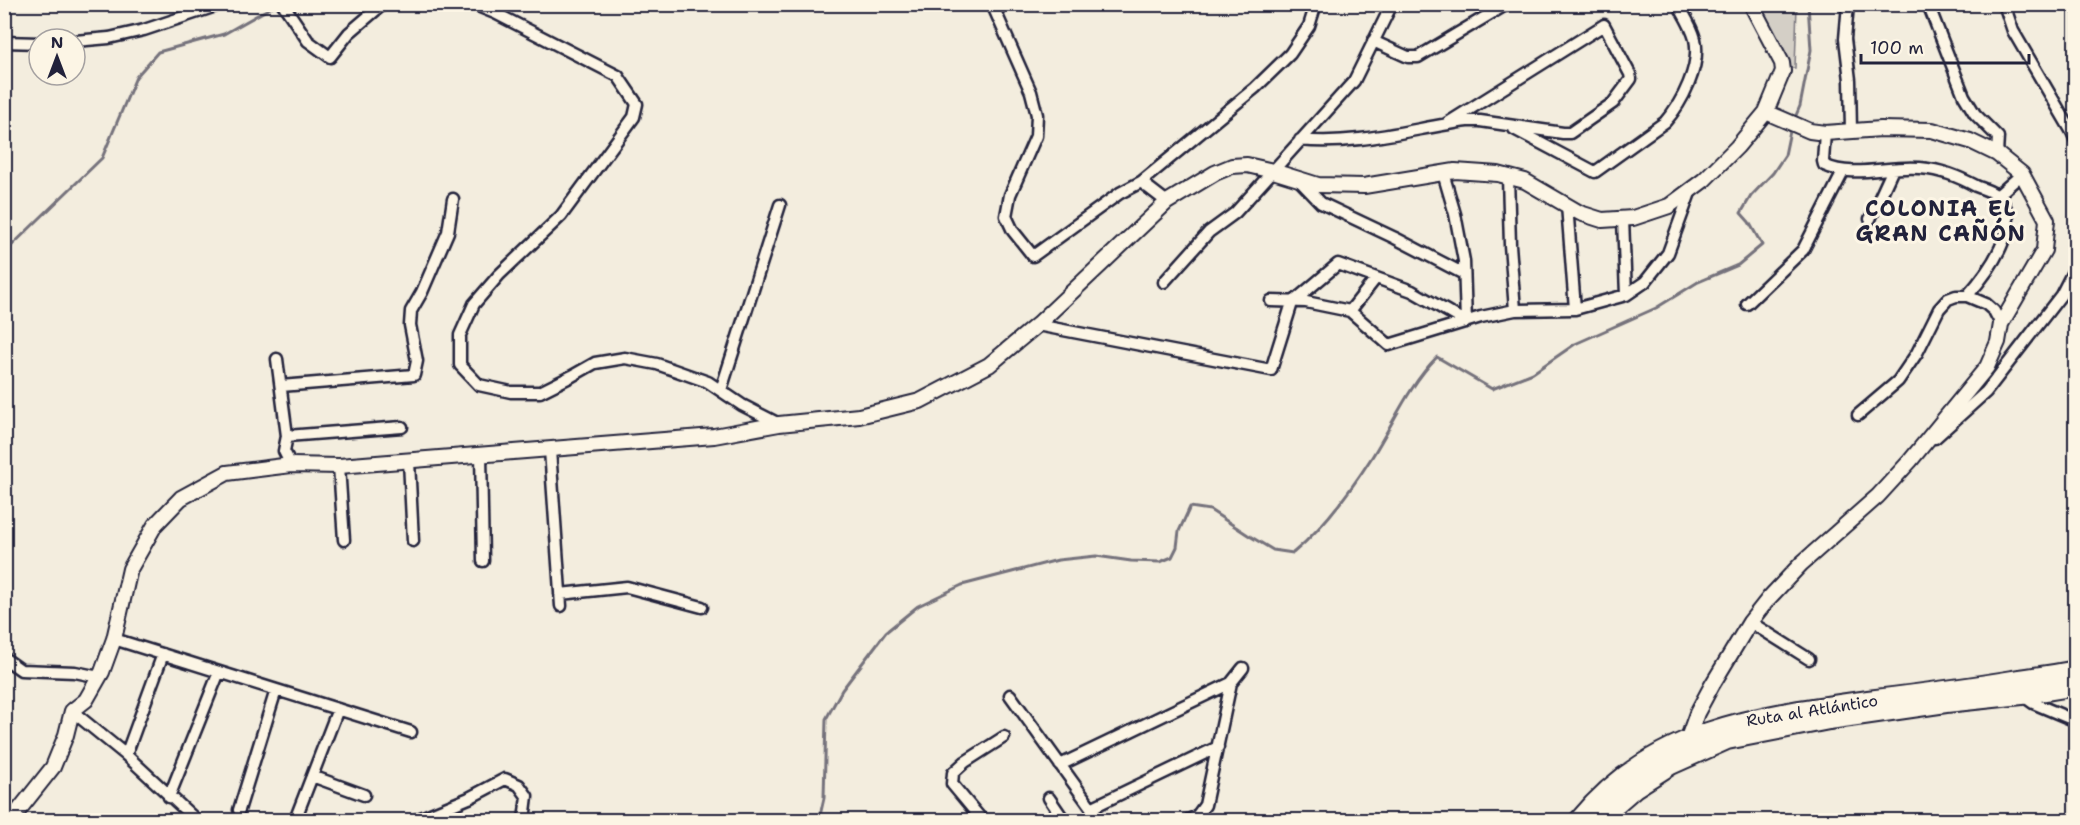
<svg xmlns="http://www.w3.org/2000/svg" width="2080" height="825" font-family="'Shantell Sans',sans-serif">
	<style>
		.green { fill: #d4cfc6; stroke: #7b7880; stroke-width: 1.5 }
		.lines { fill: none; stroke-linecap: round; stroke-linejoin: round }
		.stream { stroke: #75727b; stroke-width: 3 }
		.street-casing { stroke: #22223b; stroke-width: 15 }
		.secondary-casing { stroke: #22223b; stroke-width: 18 }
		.highway-casing { stroke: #22223b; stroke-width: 22 }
		.street { stroke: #fcf5e5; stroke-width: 10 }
		.secondary { stroke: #fcf5e5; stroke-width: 14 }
		.highway { stroke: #fcf5e5; stroke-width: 18 }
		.labels { text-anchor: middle; stroke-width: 6; stroke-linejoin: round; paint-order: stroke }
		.street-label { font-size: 16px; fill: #22223b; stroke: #fcf5e5 }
		.district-label { font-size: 22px; font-weight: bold; letter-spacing: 1.5px; fill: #22223b; stroke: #fcf5e5 }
	</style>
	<rect width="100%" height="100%" fill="#f3edde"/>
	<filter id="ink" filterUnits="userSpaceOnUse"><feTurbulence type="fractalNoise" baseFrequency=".0167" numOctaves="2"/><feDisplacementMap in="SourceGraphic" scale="12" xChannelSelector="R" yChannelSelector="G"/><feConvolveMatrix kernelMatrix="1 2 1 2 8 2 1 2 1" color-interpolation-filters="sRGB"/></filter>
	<g filter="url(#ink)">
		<!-- green -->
		<path class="green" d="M 1754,5 L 1797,5 L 1795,68 L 1787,68 Z"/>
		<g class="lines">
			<!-- stream -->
			<path class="stream" d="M 1794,120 L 1800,106 L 1811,50 L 1808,4
				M 4,253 L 102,158 L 136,77 L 158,52 L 224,34 L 277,4
				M 819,820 L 824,798 L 826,719 L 842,690 L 886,632 L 918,606 L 962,585 L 1058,560 L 1096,556 L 1131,561 L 1160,562 L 1172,557 L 1177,547 L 1179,531 L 1190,507 L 1210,510 L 1248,535 L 1273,550 L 1293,553 C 1323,528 1351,490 1372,457 C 1393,424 1409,385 1437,357 L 1492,389 L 1533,373 L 1575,344 L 1656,308 L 1698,282 L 1738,265 L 1762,245 L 1749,222 L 1741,213 L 1751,196 L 1773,173 L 1785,155 L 1791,126"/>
			<!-- street casing -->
			<g class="street-casing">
				<path id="street" d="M 283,4 L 308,41 L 330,57 L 349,33 L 383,4
					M 473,4 L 495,13 L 618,76 L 637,104 L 634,117 L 561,216 L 499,275 L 474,304 L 460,335 L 460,365 L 479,385 L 511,392 L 540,392 L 572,376 L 595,363 L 625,358 L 657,364 L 708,382 L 742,405 L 779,424
					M 992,4 L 1031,92 L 1037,115 L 1036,136 L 1010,195 L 1006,216 L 1013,231 L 1033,256 L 1120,193 L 1141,182 L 1255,88 L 1290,54 L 1309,26 L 1316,4
					M 1848,4 L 1845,39 L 1850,80 L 1851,131
					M 1928,4 L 1964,96 L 1975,114 L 1998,137 L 1997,154
					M 2004,4 L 2013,31 L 2072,132 L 2076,141
					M 2075,4 L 2076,7
					M 75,41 L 109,38 L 144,30 L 222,4
					M 1373,41 L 1408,57 L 1418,57 L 1507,4
					M 4,42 L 39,43
					M 1514,129 L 1595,172 L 1665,122 C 1682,103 1701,66 1695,39 C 1692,27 1684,15 1678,4
					M 1825,133 L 1823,161 L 1824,165 C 1854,179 1888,165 1920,168 C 1942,170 1957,176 1976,186 C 1983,189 1992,191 1997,196 C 2027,222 1986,275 1967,296
					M 1300,140 C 1356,146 1411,129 1467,121 L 1480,121 L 1563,133 L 1570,133 L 1613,103 L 1631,79 L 1630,74 L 1604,25 L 1446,124
					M 1508,177 L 1510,245 L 1515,310
					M 1299,180 L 1321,203 L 1395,238 L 1464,274
					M 1141,182 L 1167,202
					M 1997,196 L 2022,174
					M 1567,205 L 1575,309
					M 1623,219 L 1626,295
					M 1870,219 L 1893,169
					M 1164,282 L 1209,232 L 1235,213 L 1354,81 L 1392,4
					M 1271,301 L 1306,302 L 1350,311 L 1389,345 L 1481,317 L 1515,310 L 1575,309 L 1626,295 L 1645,282 L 1668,253 L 1691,190
					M 1747,304 L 1803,250 L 1843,172
					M 1350,311 L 1376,278
					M 1037,325 L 1271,370 L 1292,303 L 1338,264 L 1412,291 L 1466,322 L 1464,261 L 1455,214 L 1443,173
					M 277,359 L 287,436 L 284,451 L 291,465
					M 281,386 L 414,375 L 417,361 L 410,325 L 411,311 L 422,292 L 448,232 L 453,199
					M 721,390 L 780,205
					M 1858,415 L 1898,381 L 1917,353 L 1939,309 L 1948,299 L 1956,296 L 1967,296 L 1986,304 L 1994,311 L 2001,324
					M 287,436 L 402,427
					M 1935,438 L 1986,392 L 2061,295 L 2076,266
					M 550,450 L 561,606
					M 481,454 L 483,561
					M 409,461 L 413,541
					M 339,466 L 344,540
					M 560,594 L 627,587 L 702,607
					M 1750,622 L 1809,659
					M 114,639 L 411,732
					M 4,658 L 21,670 L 75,672 L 99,677
					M 1010,695 L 1100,820
					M 2022,695 L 2033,703 L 2076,721
					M 72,711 L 126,755 L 196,820
					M 126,755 L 163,654
					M 1060,765 L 1231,683 L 1243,668
					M 312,776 L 364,795
					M 169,797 L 219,672
					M 1049,798 L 1064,820
					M 1091,808 L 1218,747
					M 239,810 L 276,690
					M 295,820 L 338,709
					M 416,820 L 469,798 L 505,779 L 519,785 L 527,796 L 524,820
					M 982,820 L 952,784 L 953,773 L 965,762 L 1004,737
					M 1188,820 L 1197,816 L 1205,805 L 1231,683"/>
			</g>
			<!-- secondary casing -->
			<g class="secondary-casing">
				<path id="secondary" d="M 1688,738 L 1697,713 L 1712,685 L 1750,622 L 1769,598 L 1801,564 L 1878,496 L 1910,461 L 1987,367 L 1998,342 L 2001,324 L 2044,250 L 2047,220 L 2022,174 L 1997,154 L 1970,141 L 1932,130 L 1881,129 L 1825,133 L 1810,131 L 1766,112
					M 11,820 L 53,767 L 66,735 L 72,711 L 86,700 L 102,672 L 114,639 L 130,569 L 155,525 L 181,498 L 227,473 L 291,465 L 339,466 L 714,436 L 779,424 L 859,416 L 920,401 L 989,365 L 1037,325 L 1167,202 L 1215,173 L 1232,166 L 1247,165 L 1273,171 L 1318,185 L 1364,186 L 1455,171 L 1498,174 L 1525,181 L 1580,213 L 1602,220 L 1633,218 L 1669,206 L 1704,180 L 1737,147 L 1766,112 L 1783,71 L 1782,63 L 1751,4"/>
			</g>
			<!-- highway casing -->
			<g class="highway-casing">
				<path id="highway" d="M 1579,820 C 1654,728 1758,715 1868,700 C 1917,694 1965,688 2013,680 C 2034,677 2055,674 2076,670
					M 1598,820 L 1635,788 L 1671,765 L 1727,740 L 1829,720 L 1946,703 L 2022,695 L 2076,686"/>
			</g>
			<!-- street -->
			<use href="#street" class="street"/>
			<!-- secondary -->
			<use href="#secondary" class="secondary"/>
			<!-- highway -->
			<use href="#highway" class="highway"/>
		</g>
	</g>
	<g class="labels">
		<!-- street labels -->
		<g class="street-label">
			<text transform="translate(1812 710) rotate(-9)" y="6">Ruta al Atlántico</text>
		</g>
		<!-- district labels -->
		<g class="district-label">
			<text x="1941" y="216">COLONIA EL<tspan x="1941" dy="25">GRAN CAÑÓN</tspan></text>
		</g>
	</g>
	<!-- margin -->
	<rect width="2080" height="825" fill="none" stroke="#fcf5e5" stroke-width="24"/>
	<rect x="12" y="12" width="2056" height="801" fill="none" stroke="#22223b" stroke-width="2" filter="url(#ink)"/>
	<!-- north arrow -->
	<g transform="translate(57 57)"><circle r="28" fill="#fcf5e5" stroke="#a5a1a1" stroke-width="1.5"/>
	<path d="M0-4.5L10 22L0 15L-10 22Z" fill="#22223b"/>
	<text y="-9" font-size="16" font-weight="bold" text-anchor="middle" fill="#22223b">N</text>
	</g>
	<!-- scale -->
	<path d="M1861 54v9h168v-9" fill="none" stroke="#22223b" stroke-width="3"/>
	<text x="1870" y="54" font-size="18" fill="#22223b" stroke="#fcf5e5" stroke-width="4.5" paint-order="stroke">100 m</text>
</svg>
